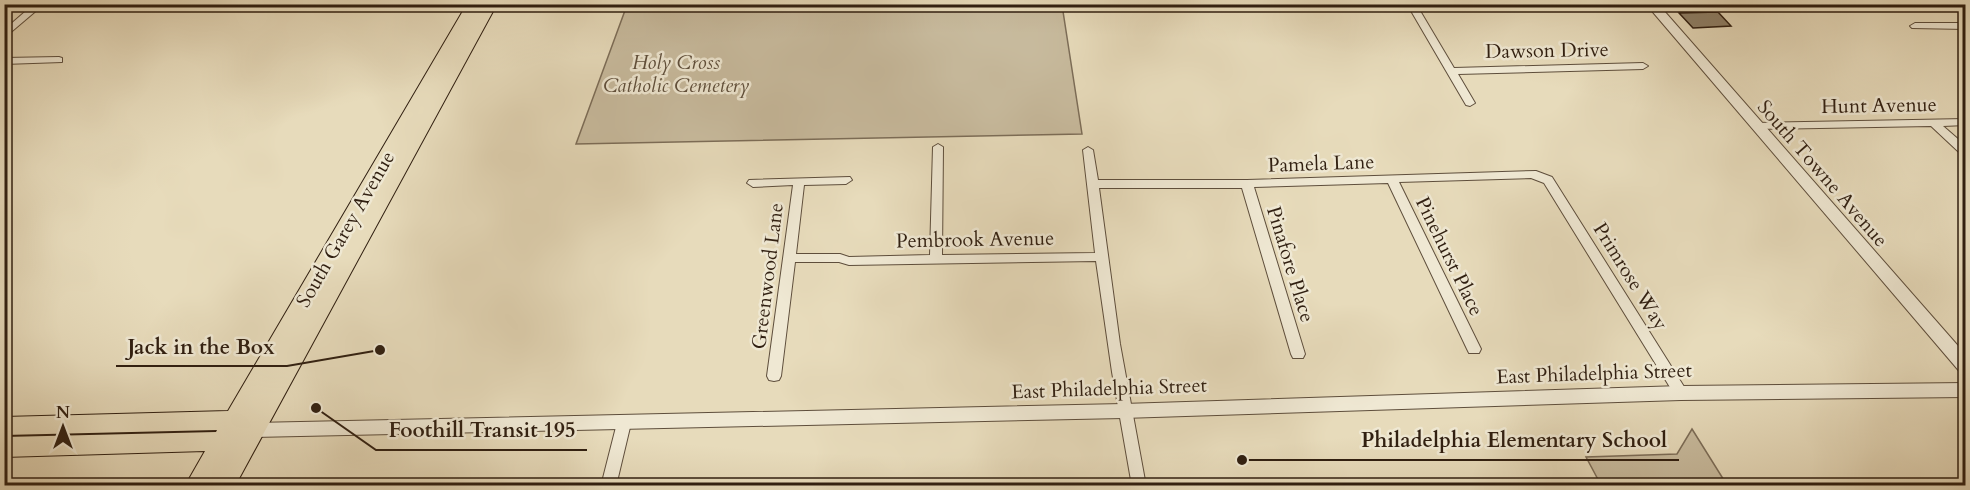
<svg xmlns="http://www.w3.org/2000/svg" width="1970" height="490" font-family="Cardo,serif">
	<style>
		.green { fill: #c8bb9e; stroke: #7c6d58; stroke-width: 1.5 }
		.building { fill: #8f8169; stroke: #301f11; stroke-width: 1.5 }
		.lines { fill: none; stroke-linecap: round; stroke-linejoin: round }
		.minor-casing { stroke: #5e4e3c; stroke-width: 2 }
		.tertiary-casing { stroke: #5e4e3c; stroke-width: 2 }
		.primary-casing { stroke: #301f11; stroke-width: 2 }
		.minor { fill: #efe8d3; fill-rule: evenodd }
		.tertiary { fill: #efe8d3; fill-rule: evenodd }
		.primary { fill: #e7dbbb; fill-rule: evenodd }
		.labels { text-anchor: middle; stroke-width: 5; stroke-linejoin: round; paint-order: stroke }
		.street-label { font-size: 20px; fill: #301f11; stroke: #efe8d3 }
		.park-label { font-size: 20px; font-style: italic; fill: #5e4e3b; stroke: #efe8d3 }
		.leader { fill: none; stroke: #301f11; stroke-width: 2 }
		.callout-dot { fill: #301f11; stroke: #efe8d3; stroke-width: 2 }
		.callout-label { font-size: 21px; text-anchor: middle; font-weight: bold; fill: #301f11; stroke: #efe8d3; stroke-width: 5; stroke-linejoin: round; paint-order: stroke }
	</style>
	<rect width="100%" height="100%" fill="#e7dbbb"/>
	<filter id="stains"><feTurbulence type="fractalNoise" baseFrequency=".00333" numOctaves="4"/><feColorMatrix values="0 0 0 0 .2 0 0 0 0 .09 0 0 0 0 .02 0 0 0 .5 -.17"/></filter>
	<radialGradient id="worn" r=".72"><stop offset=".6" stop-color="#630" stop-opacity="0"/><stop offset="1" stop-color="#630" stop-opacity=".3"/></radialGradient>
	<!-- green -->
	<path class="green" d="M 627,5 L 1062,5 L 1082,134 L 576,144 Z
		M 1692,429 L 1727,485 L 1601,485 L 1586,457 L 1677,454 Z"/>
	<!-- building -->
	<path class="building" d="M 1718,12 L 1731,26 L 1693,28 L 1679,13 Z"/>
	<g class="lines">
		<!-- minor casing -->
		<g class="minor-casing">
			<path id="minor" d="M 34,4 L 44,4 L 4,38 L 4,30 Z
				M 1407,4 L 1416,4 L 1454,68 L 1643,63 L 1648,66 L 1643,69 L 1458,74 L 1475,103 L 1470,106 L 1466,105 Z
				M 1915,23 L 1966,23 L 1966,29 L 1912,28 L 1910,26 Z
				M 59,57 L 62,58 L 62,62 L 4,64 L 4,58 Z
				M 1966,119 L 1966,125 L 1943,126 L 1966,146 L 1966,156 L 1962,155 L 1931,126 L 1757,129 L 1752,126 L 1757,123 Z
				M 938,144 L 943,147 L 942,255 L 1095,253 L 1083,150 L 1088,147 L 1093,150 L 1098,180 L 1247,180 L 1536,171 L 1552,177 L 1688,393 L 1686,397 L 1681,398 L 1676,397 L 1544,183 L 1531,178 L 1399,182 L 1481,349 L 1479,353 L 1469,353 L 1467,349 L 1388,183 L 1254,187 L 1305,354 L 1303,358 L 1293,358 L 1291,354 L 1242,188 L 1099,188 L 1120,344 L 1146,486 L 1132,486 L 1112,372 L 1096,261 L 849,265 L 839,262 L 795,262 L 781,376 L 779,380 L 774,381 L 769,380 L 767,376 L 793,185 L 753,187 L 747,183 L 749,180 L 850,177 L 852,180 L 846,184 L 804,185 L 796,254 L 840,254 L 849,257 L 930,255 L 933,147 Z
				M 624,417 L 629,419 L 631,423 L 616,486 L 601,486 L 617,423 L 619,419 Z"/>
		</g>
		<!-- tertiary casing -->
		<g class="tertiary-casing">
			<path id="tertiary" d="M 1646,4 L 1658,4 L 1966,355 L 1966,373 L 1960,372 Z
				M 1966,383 L 1966,397 L 1681,400 L 1123,418 L 253,437 L 247,435 L 244,430 L 247,425 L 253,423 L 1123,404 L 1681,386 Z"/>
		</g>
		<!-- primary casing -->
		<g class="primary-casing">
			<path id="primary" d="M 467,4 L 497,4 L 235,486 L 210,486 L 212,481 L 210,486 L 185,486 L 205,451 L 4,457 L 4,437 L 216,432 L 217,430 L 4,435 L 4,417 L 228,411 Z"/>
		</g>
		<!-- minor -->
		<use href="#minor" class="minor"/>
		<!-- tertiary -->
		<use href="#tertiary" class="tertiary"/>
		<!-- primary -->
		<use href="#primary" class="primary"/>
	</g>
	<g class="labels">
		<!-- street labels -->
		<g class="street-label">
			<text transform="translate(1547 50) rotate(-1)" y="7">Dawson Drive</text>
			<text transform="translate(1879 105) rotate(-1)" y="7">Hunt Avenue</text>
			<text transform="translate(1321 163) rotate(-2)" y="7">Pamela Lane</text>
			<text transform="translate(1823 173) rotate(49)" y="7">South Towne Avenue</text>
			<text transform="translate(345 229) rotate(-60)" y="7">South Garey Avenue</text>
			<text transform="translate(975 239) rotate(-1)" y="7">Pembrook Avenue</text>
			<text transform="translate(1450 256) rotate(64)" y="7">Pinehurst Place</text>
			<text transform="translate(1291 264) rotate(73)" y="7">Pinafore Place</text>
			<text transform="translate(767 276) rotate(-83)" y="7">Greenwood Lane</text>
			<text transform="translate(1631 276) rotate(58)" y="7">Primrose Way</text>
			<text transform="translate(1594 373) rotate(-2)" y="7">East Philadelphia Street</text>
			<text transform="translate(1109 388) rotate(-2)" y="7">East Philadelphia Street</text>
		</g>
		<!-- park labels -->
		<g class="park-label">
			<text x="676" y="69">Holy Cross<tspan x="676" dy="23">Catholic Cemetery</tspan></text>
		</g>
	</g>
	<!-- callouts -->
	<path class="leader" d="M380 350L287 366H116M316 408L376 450H587M1242 460L1349 460H1679"/>
	<g class="callout-dot">
		<circle cx="380" cy="350" r="6"/>
		<circle cx="316" cy="408" r="6"/>
		<circle cx="1242" cy="460" r="6"/>
	</g>
	<g class="callout-label">
		<text x="201" y="354">Jack in the Box</text>
		<text x="482" y="437">Foothill Transit 195</text>
		<text x="1514" y="447">Philadelphia Elementary School</text>
	</g>
	<!-- margin -->
	<rect width="1970" height="490" fill="none" stroke="#e7dbbb" stroke-width="24"/>
	<rect x="6" y="6" width="1958" height="478" fill="none" stroke="#301f11" stroke-width="3"/>
	<rect x="12" y="12" width="1946" height="466" fill="none" stroke="#301f11" stroke-width="1.5"/>
	<!-- north arrow -->
	<g transform="translate(63 427)" stroke="#efe8d3" stroke-width="4.5" paint-order="stroke">
	<path d="M0-4.5L10 22L0 15L-10 22Z" fill="#301f11"/>
	<text y="-9" font-size="16" font-weight="bold" text-anchor="middle" fill="#301f11">N</text>
	</g>
	<rect width="100%" height="100%" filter="url(#stains)"/>
	<rect width="100%" height="100%" fill="url(#worn)"/>
</svg>
